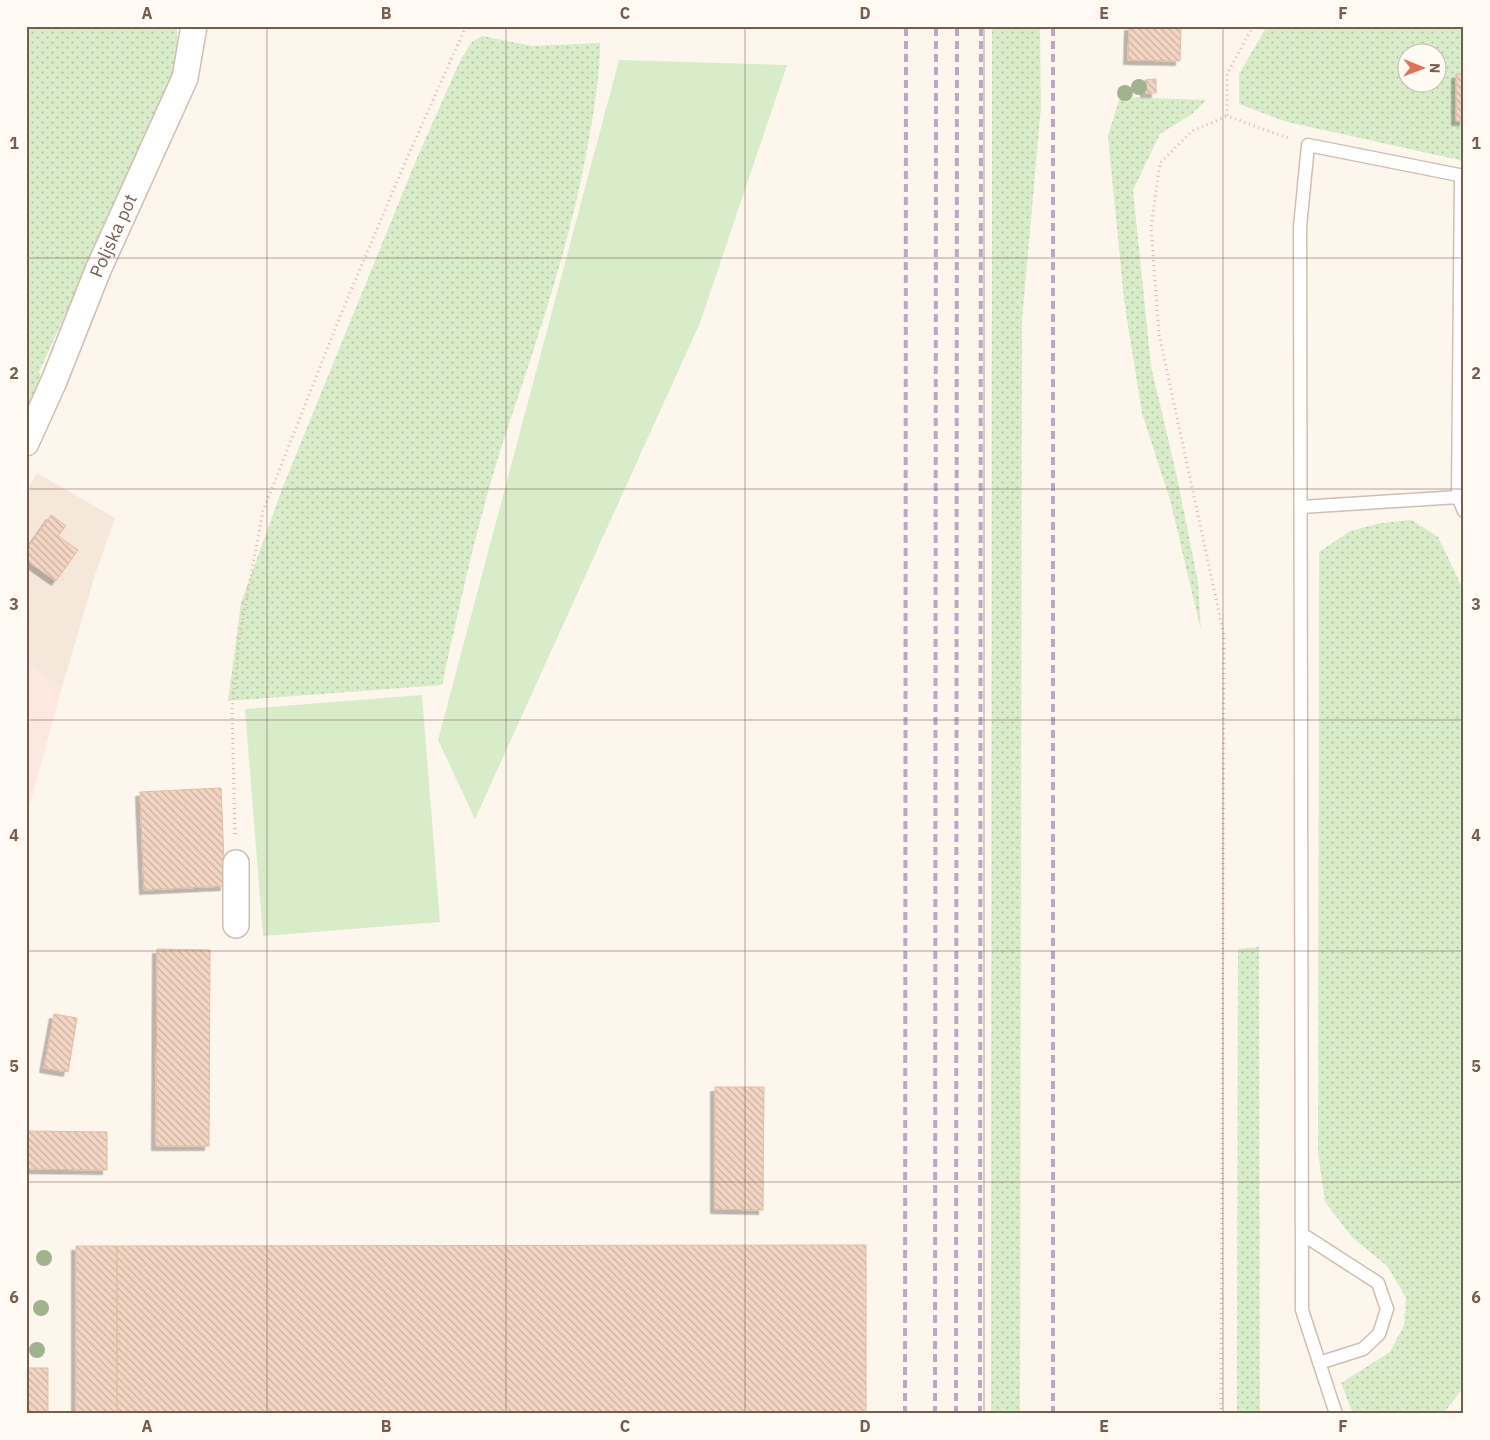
<svg xmlns="http://www.w3.org/2000/svg" width="1490" height="1440" font-family="'IBM Plex Sans',sans-serif">
	<style>
		.residential { fill: #f5e8da }
		.commercial { fill: #fde8e0 }
		.grass { fill: url(#grass-dots); fill-rule: evenodd }
		.garden { fill: #d8ecc9 }
		.building { fill: url(#building-back-hatch); stroke: #e6bba3; filter: url(#shadow) }
		.lines { fill: none; stroke-linecap: round; stroke-linejoin: round }
		.service-casing { stroke: #d1beb0; stroke-width: 15 }
		.minor-casing { stroke: #d1beb0; stroke-width: 28 }
		.path { stroke: #d9b8a5; stroke-width: 3; stroke-dasharray: 1 4; stroke-linecap: butt }
		.service { stroke: #fff; stroke-width: 12 }
		.minor { stroke: #fff; stroke-width: 25 }
		.rail { stroke: #b9a8c9; stroke-width: 4; stroke-dasharray: 8 5; stroke-linecap: butt }
		.tree { fill: #a0b28e }
		.grid { fill: none; stroke: #7a5c4d; stroke-width: 1; stroke-opacity: 0.55 }
		.labels { text-anchor: middle; stroke-width: 4.5; stroke-linejoin: round; paint-order: stroke }
		.street-label { font-size: 18px; fill: #7a5c4d; stroke: #fffaf3 }
		.neatline { fill: none; stroke: #7a5c4d; stroke-width: 2 }
		.grid-label { font-size: 16px; text-anchor: middle; font-weight: bold; fill: #7a5c4d }
	</style>
	<defs>
		<pattern id="grass-dots" width="8" height="8" patternUnits="userSpaceOnUse" patternTransform="scale(1.25)"><rect width="8" height="8" fill="#d8ecc9"/><path d="M2 2h.1M6 6h.1" fill="none" stroke="#b4c2a5" stroke-width="1.8" stroke-linecap="round"/></pattern>
		<pattern id="building-back-hatch" width="6" height="6" patternUnits="userSpaceOnUse" patternTransform="scale(1.25)"><rect width="6" height="6" fill="#f3d5c3"/><path d="M-1 5l2 2M0 0l6 6M5-1l2 2" fill="none" stroke="#cab0a1"/></pattern>
		<filter id="shadow"><feDropShadow dx="-4.5" dy="4.5" stdDeviation="0" flood-color="#0004"/></filter>
	</defs>
	<rect width="100%" height="100%" fill="#fdf6ec"/>
	<!-- residential -->
	<path class="residential" d="M 37,473 L 115,518 L 95,575 L 62,687 L 26,663 L 26,491 Z"/>
	<!-- commercial -->
	<path class="commercial" d="M 26,663 L 62,687 L 26,819 Z"/>
	<!-- grass -->
	<path class="grass" d="M 26,26 L 177,26 L 178,63 L 157,114 L 39,372 L 44,381 L 26,420 Z
		M 992,26 L 1040,26 L 1041,107 L 1022,320 L 1020,1414 L 991,1414 Z
		M 1267,26 L 1464,26 L 1464,161 L 1287,122 L 1239,104 L 1239,74 ZM 1408,52 L 1438,52 L 1438,82 L 1408,82 Z
		M 482,36 L 532,46 L 600,43 C 600,74 595,103 590,133 C 572,239 538,337 504,439 C 478,519 460,603 442,685 L 228,701 L 241,603 L 284,484 L 417,158 L 461,59 L 472,42 Z
		M 1120,97 L 1206,100 L 1192,114 L 1160,134 L 1133,190 L 1151,366 L 1177,477 L 1198,582 L 1201,630 L 1170,500 L 1142,413 L 1124,300 L 1108,136 Z
		M 1412,520 L 1438,537 L 1464,591 L 1464,1387 L 1443,1414 L 1353,1414 L 1341,1383 L 1390,1352 L 1404,1325 L 1406,1298 L 1388,1267 L 1352,1237 L 1325,1202 L 1318,1153 L 1319,552 L 1350,531 L 1381,523 Z
		M 1259,947 L 1260,1414 L 1237,1414 L 1238,949 Z"/>
	<!-- garden -->
	<path class="garden" d="M 619,60 L 787,65 L 700,323 L 475,819 L 438,740 Z
		M 422,695 L 440,922 L 263,936 L 245,709 Z"/>
	<!-- building -->
	<path class="building" d="M 1129,26 L 1181,26 L 1180,61 L 1128,60 Z
		M 1464,73 L 1464,121 L 1456,121 L 1456,74 Z
		M 1156,79 L 1156,93 L 1145,93 L 1145,80 Z
		M 51,515 L 66,526 L 58,536 L 78,550 L 56,581 L 26,560 L 26,550 Z
		M 221,788 L 225,886 L 144,890 L 140,792 Z
		M 157,949 L 210,950 L 209,1146 L 156,1146 Z
		M 54,1014 L 77,1018 L 68,1072 L 44,1068 Z
		M 715,1087 L 764,1087 L 763,1210 L 715,1209 Z
		M 28,1131 L 107,1132 L 107,1170 L 28,1169 Z
		M 866,1245 L 866,1414 L 117,1414 L 117,1246 Z
		M 76,1246 L 117,1246 L 117,1414 L 76,1414 Z
		M 26,1368 L 48,1368 L 48,1414 L 26,1414 Z"/>
	<g class="lines">
		<!-- service casing -->
		<g class="service-casing">
			<path id="service" d="M 1461,176 L 1458,497 L 1464,511
				M 1301,507 L 1458,497
				M 1302,1234 L 1378,1283 L 1387,1309 L 1379,1334 L 1363,1349 L 1319,1363
				M 1336,1414 L 1302,1310 L 1300,227 L 1308,145 L 1464,176"/>
		</g>
		<!-- minor casing -->
		<g class="minor-casing">
			<g id="minor">
				<path id="s1" d="M 26,443 L 54,381 L 98,270 L 185,78 L 194,26"/>
				<path d="M 236,925 L 236,863"/>
			</g>
		</g>
		<!-- path -->
		<path class="path" d="M 1253,26 L 1227,74 L 1227,116 L 1288,138
			M 235,834 L 232,711 L 240,633 L 263,511 L 343,309 L 408,156 L 466,26
			M 1221,1414 L 1224,636 L 1159,334 L 1151,228 L 1160,163 L 1192,131 L 1227,116"/>
		<!-- service -->
		<use href="#service" class="service"/>
		<!-- minor -->
		<use href="#minor" class="minor"/>
		<!-- rail -->
		<path class="rail" d="M 905,1414 L 906,26
			M 935,1414 L 936,26
			M 956,1414 L 957,26
			M 980,1414 L 981,26
			M 1053,1414 L 1053,26"/>
	</g>
	<!-- trees -->
	<g class="tree">
		<circle cx="1139" cy="87" r="8"/>
		<circle cx="1125" cy="93" r="8"/>
		<circle cx="44" cy="1258" r="8"/>
		<circle cx="41" cy="1308" r="8"/>
		<circle cx="37" cy="1350" r="8"/>
	</g>
	<!-- grid -->
	<path class="grid" d="M 267,26 L 267,1414M 506,26 L 506,1414M 745,26 L 745,1414M 984,26 L 984,1414M 1223,26 L 1223,1414M 26,258 L 1464,258M 26,489 L 1464,489M 26,720 L 1464,720M 26,951 L 1464,951M 26,1182 L 1464,1182"/>
	<g class="labels">
		<!-- street labels -->
		<g class="street-label">
			<text dy="6" stroke="none"><textPath href="#s1" startOffset="225">Poljska pot</textPath></text>
		</g>
	</g>
	<!-- border -->
	<rect width="1490" height="1440" fill="none" stroke="#fffaf3" stroke-width="55"/>
	<!-- north arrow -->
	<g transform="translate(1422 68) rotate(91)"><circle r="24" fill="#fffaf3" stroke="#cabbb1"/>
	<path d="M0-4L9 19L0 12L-9 19Z" fill="#e76f51"/>
	<text y="-8" font-size="14" font-weight="bold" text-anchor="middle" fill="#7a5c4d">N</text>
	</g>
	<rect x="28" y="28" width="1434" height="1384" class="neatline"/>
	<g class="grid-label">
		<text x="147" y="19">A</text>
		<text x="386" y="19">B</text>
		<text x="625" y="19">C</text>
		<text x="865" y="19">D</text>
		<text x="1104" y="19">E</text>
		<text x="1343" y="19">F</text>
		<text x="14" y="149">1</text>
		<text x="1476" y="149">1</text>
		<text x="14" y="379">2</text>
		<text x="1476" y="379">2</text>
		<text x="14" y="610">3</text>
		<text x="1476" y="610">3</text>
		<text x="14" y="841">4</text>
		<text x="1476" y="841">4</text>
		<text x="14" y="1072">5</text>
		<text x="1476" y="1072">5</text>
		<text x="14" y="1303">6</text>
		<text x="1476" y="1303">6</text>
		<text x="147" y="1432">A</text>
		<text x="386" y="1432">B</text>
		<text x="625" y="1432">C</text>
		<text x="865" y="1432">D</text>
		<text x="1104" y="1432">E</text>
		<text x="1343" y="1432">F</text>
	</g>
</svg>
